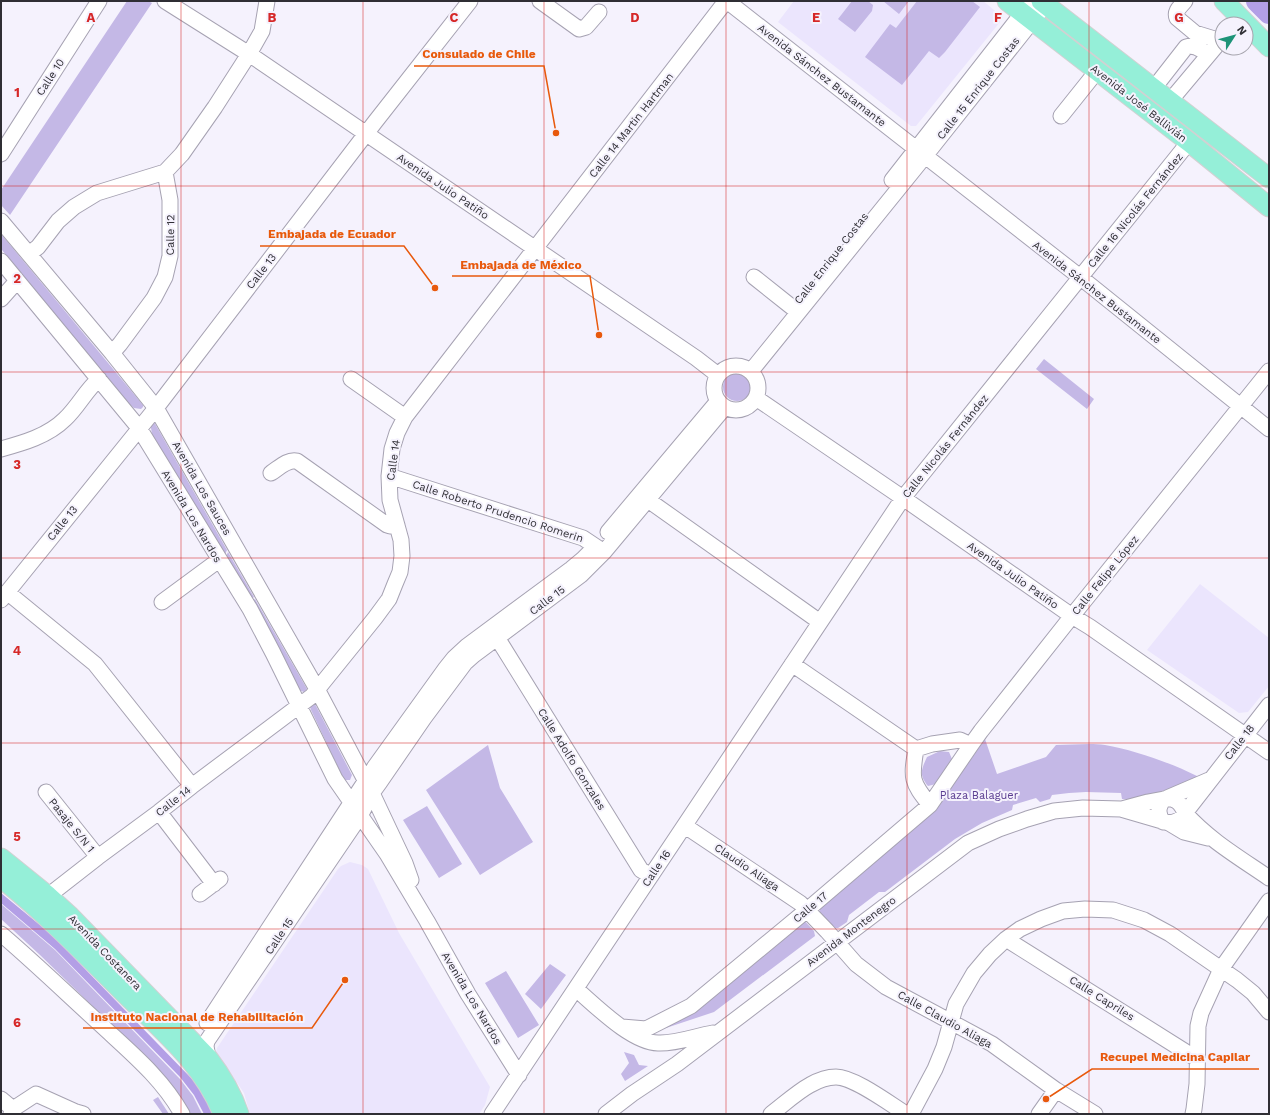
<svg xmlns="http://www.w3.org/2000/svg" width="1270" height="1115" font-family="'Work Sans',sans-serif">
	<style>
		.built { fill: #ebe5fd }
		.green { fill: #c4b8e6 }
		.water { fill: #b39fe6 }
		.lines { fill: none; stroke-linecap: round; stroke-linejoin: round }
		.river { stroke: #b39fe6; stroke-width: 22 }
		.minor-casing { stroke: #a6a2b2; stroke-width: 17 }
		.major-casing { stroke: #d1d1d2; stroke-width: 21 }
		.minor { stroke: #fff; stroke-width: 15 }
		.major { stroke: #95efd8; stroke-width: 19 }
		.grid { fill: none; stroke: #d62828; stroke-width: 1; stroke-opacity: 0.55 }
		.labels { text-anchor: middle; stroke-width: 4; stroke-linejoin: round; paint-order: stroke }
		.street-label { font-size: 11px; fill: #2f2e34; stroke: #f5f2fd }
		.park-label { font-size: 11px; fill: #5b3e91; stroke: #f5f2fd }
		.grid-label { font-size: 13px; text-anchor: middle; font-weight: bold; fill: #d62828; stroke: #f5f2fd; stroke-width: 4; stroke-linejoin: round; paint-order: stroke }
		.leader { fill: none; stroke: #e8590c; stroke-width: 1.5 }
		.callout-dot { fill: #e8590c; stroke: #f5f2fd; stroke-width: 1.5 }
		.callout-label { font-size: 12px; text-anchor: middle; font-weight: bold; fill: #e8590c; stroke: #f5f2fd; stroke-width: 4; stroke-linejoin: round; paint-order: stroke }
	</style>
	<rect width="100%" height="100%" fill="#f5f2fd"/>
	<!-- built -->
	<path class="built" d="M 794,1 L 983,1 L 999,14 L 1001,17 L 1000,22 L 916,126 L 911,126 L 778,22 Z
		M 1200,584 L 1269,638 L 1269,686 L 1248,712 L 1239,713 L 1147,650 Z
		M 350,862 L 362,865 L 368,869 L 399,933 L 490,1087 L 485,1105 L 479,1114 L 250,1114 L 244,1093 L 216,1052 L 217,1048 L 338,869 L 341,866 Z"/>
	<!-- green -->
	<path class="green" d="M 127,1 L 148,1 L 152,3 L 10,215 L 1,205 L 1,190 Z
		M 852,1 L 868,1 L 873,5 L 872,11 L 855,32 L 838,19 Z
		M 883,1 L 909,1 L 899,14 Z
		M 917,1 L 972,1 L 980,7 L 945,52 L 939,58 L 929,51 L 902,85 L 865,57 L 890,24 L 896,28 Z
		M 1066,30 L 1112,66 L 1111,68 L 1109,69 L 1063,34 L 1064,31 Z
		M 1119,72 L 1156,100 L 1145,99 L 1116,75 Z
		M 1,234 L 143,405 L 143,407 L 141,409 L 134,408 L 129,404 L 2,250 Z
		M 1044,359 L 1094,399 L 1087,409 L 1036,369 Z
		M723 387a14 14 0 1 1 28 0a14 14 0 1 1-28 0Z
		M 154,422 L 227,550 L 224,557 L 156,442 L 152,434 L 151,428 L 151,424 Z
		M 228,552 L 254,597 L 250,600 L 225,559 Z
		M 255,599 L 307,689 L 304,692 L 301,691 L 298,689 L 251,602 Z
		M 315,704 L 352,775 L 350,780 L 344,780 L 311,710 L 310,707 Z
		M 985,739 L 997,774 L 1046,757 L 1056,745 C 1071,745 1090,743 1105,745 C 1134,750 1171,763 1197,776 L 1195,780 L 1136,800 L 1122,799 L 1121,793 L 1086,792 L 1069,793 L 1052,795 L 1050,799 L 1040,802 L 1036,798 L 1013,805 L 1012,810 L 982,823 L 955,839 L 885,892 L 879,892 L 849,915 L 847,922 L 838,928 L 835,928 L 820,914 L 820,908 L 939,805 Z
		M 488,745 L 500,788 L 533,842 L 480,875 L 426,790 Z
		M 940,751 L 949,752 L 952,759 L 936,784 L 928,786 C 919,775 921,770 927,757 Z
		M 427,806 L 462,864 L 439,878 L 403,820 Z
		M 1,904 L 55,950 L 180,1079 L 193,1096 L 202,1114 L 189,1114 L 178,1093 L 151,1063 L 40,955 L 1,919 Z
		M 800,916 L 814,931 L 815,936 L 811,939 L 714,1012 L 651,1033 Z
		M 550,964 L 566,975 L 541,1009 L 525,994 Z
		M 506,971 L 539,1025 L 518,1038 L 485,983 Z
		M 624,1052 L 634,1055 L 639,1065 L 648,1066 L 625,1081 L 621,1074 L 629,1063 Z
		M 158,1097 L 169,1114 L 163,1114 L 153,1100 Z"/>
	<!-- water -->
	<path class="water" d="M 1,893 L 52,935 L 192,1079 L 208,1096 L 214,1114 L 204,1114 L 194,1095 L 180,1077 L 55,949 L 1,903 Z"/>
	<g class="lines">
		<!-- river -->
		<path class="river" d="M 1257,1 L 1269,13"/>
		<!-- minor casing -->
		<g class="minor-casing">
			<path id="minor" d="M 165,1 L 249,54 L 696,358 L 718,375
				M 540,1 L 579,29 L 586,27 L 599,12
				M 727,1 L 1080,277 L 1269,429
				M 1185,1 C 1181,6 1174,11 1177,18 L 1195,33 L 1221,41
				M 1154,88 L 1186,47 C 1195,44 1201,50 1208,55
				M 1170,101 L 1222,39
				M 1061,116 L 1097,71
				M 1,154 L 99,1
				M 892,180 L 1032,1
				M 1,221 L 112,353 L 156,408 L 317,689 L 372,793 L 405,863 L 411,880
				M 29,254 L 38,247 L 58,221 L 74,207 L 97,193 L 165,172 L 182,154 L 215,107 L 249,54 L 262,31 L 267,1
				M 1,261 L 139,428 L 250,609 L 273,653 L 335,779 L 387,854 L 427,921 L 468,994 L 519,1075
				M 754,277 L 798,312
				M 1,299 L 17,281
				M 112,353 L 120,344 L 154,298 L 165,277 L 170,256 L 170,200 L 165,172
				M714 388a22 22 0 1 1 44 0a22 22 0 1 1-44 0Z
				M 751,371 L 925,156 L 1048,1
				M 351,379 L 405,417
				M 756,398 L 903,498 L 1072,616 L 1090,627 L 1269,752
				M 1,449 C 23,443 48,436 65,419 C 78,407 86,390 99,379
				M 271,473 C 279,468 287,459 297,461 L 387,525 L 390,526 L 397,525
				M 389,476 L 583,538 L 604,552
				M 648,500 L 820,622
				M 608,532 L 718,401
				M 7,592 L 95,664 L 192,786
				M 1,600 L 156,408 L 375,122 L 470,1
				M 162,602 L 219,560
				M 493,631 L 641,870 L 651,876
				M 792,664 L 916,749
				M 1269,705 L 1185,813 C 1209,840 1240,858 1269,878
				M 46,792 L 98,857
				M 1167,798 L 1209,780
				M 930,805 C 911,782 911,778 916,749 L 932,744 L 960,740 L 971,745
				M 1122,809 L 1148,802 L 1164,799
				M 159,812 L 214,884
				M 1169,823 L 1184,832 L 1208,838
				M 685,826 L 800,903 L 827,931 L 856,964 L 886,987 L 992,1044 L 1056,1090 L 1095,1114
				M 200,894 L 220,879
				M 48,896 L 98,857 L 159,812 L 192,786 L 312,696 L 375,618 L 389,599 L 395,584 L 400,572 L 402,556 L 401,540 L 390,500 L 389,476 L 392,449 L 397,433 L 405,417 L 726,1
				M 1,934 C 35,963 67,994 100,1024 C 130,1052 162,1078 182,1114
				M 1006,939 L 1197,1059
				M 576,989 C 596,1006 631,1042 658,1043 C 675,1044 696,1036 713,1033
				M 207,1023 L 374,768 L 446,668 L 454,658 L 467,646 L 571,569 L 583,559 L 591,551
				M 622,1027 L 646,1029 L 691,1006 L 807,910 L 930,805 L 971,745 L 981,731 L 1072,616 L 1269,371
				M 208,1058 L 206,1046 L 207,1041 L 360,816 L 372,793 L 380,782 L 424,718 L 465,663 L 474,655 L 581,575 L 604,552 L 725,407
				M 1,1099 L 13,1109
				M 11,1114 L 13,1109 L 36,1094 L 76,1112 L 83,1114
				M 492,1114 L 903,498 L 1189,142
				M 606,1114 L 632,1094 L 677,1064 L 968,843 L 999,829 L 1027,819 L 1054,811 L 1083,808 L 1121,809 L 1169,823 C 1176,822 1182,820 1185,813 C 1181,803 1175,797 1164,799 C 1158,807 1157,813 1163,822
				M 771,1114 C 783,1105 797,1092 810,1085 C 817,1081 828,1077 836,1077 C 854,1077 890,1104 906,1114
				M 911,1114 L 935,1069 L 944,1047 L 956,1004 L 974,973 L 990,954 L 1006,939 L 1020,929 L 1041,919 L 1063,911 L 1085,909 L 1113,910 L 1144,920 L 1170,934 L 1237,980 L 1253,993 L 1269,1012
				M 1039,1114 L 1056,1090
				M 1193,1114 L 1194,1109 L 1197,1084 L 1198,1026 L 1201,1013 L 1221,969 L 1269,901"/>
		</g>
		<!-- major casing -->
		<g class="major-casing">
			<path id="major" d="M 1007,1 L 1189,142 L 1269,207
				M 1041,1 L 1269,178
				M 1224,1 L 1269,47
				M 1,858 L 48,896 L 70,916 L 208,1058 C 221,1075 232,1093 239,1114
				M 1,878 C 44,912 82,951 121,990 C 159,1028 203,1063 223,1114"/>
		</g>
		<!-- minor -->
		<use href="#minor" class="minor"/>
		<!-- major -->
		<use href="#major" class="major"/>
	</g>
	<!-- grid -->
	<path class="grid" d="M 181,1 L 181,1114M 363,1 L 363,1114M 544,1 L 544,1114M 726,1 L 726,1114M 907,1 L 907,1114M 1089,1 L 1089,1114M 1,186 L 1269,186M 1,372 L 1269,372M 1,558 L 1269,558M 1,743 L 1269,743M 1,929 L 1269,929"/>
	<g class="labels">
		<!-- street labels -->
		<g class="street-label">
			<text transform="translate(822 75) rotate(38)" y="4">Avenida Sánchez Bustamante</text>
			<text transform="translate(50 77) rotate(-57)" y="4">Calle 10</text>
			<text transform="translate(978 88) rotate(-52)" y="4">Calle 15 Enrique Costas</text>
			<text transform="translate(1139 103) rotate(38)" y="4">Avenida José Ballivián</text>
			<text transform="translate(631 125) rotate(-52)" y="4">Calle 14 Martin Hartman</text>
			<text transform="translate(443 186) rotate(34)" y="4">Avenida Julio Patiño</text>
			<text transform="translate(1135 210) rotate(-51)" y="4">Calle 16 Nicolás Fernández</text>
			<text transform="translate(170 235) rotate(-89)" y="4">Calle 12</text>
			<text transform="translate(831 258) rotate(-52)" y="4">Calle Enrique Costas</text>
			<text transform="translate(261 271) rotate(-52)" y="4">Calle 13</text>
			<text transform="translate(1097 292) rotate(38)" y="4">Avenida Sánchez Bustamante</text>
			<text transform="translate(945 446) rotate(-51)" y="4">Calle Nicolás Fernández</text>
			<text transform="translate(393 460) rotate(-82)" y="4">Calle 14</text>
			<text transform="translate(202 488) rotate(60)" y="4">Avenida Los Sauces</text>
			<text transform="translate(498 511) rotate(18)" y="4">Calle Roberto Prudencio Romerin</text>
			<text transform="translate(192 516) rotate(59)" y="4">Avenida Los Nardos</text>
			<text transform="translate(62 523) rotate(-51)" y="4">Calle 13</text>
			<text transform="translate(1013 575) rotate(35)" y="4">Avenida Julio Patiño</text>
			<text transform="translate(1105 575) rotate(-51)" y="4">Calle Felipe López</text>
			<text transform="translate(547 600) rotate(-37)" y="4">Calle 15</text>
			<text transform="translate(1239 742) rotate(-52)" y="4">Calle 18</text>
			<text transform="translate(572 759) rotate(58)" y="4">Calle Adolfo Gonzales</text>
			<text transform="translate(173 801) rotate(-38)" y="4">Calle 14</text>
			<text transform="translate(72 825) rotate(51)" y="4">Pasaje S/N 1</text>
			<text transform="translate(747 867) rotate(34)" y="4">Claudio Aliaga</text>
			<text transform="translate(656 868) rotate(-56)" y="4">Calle 16</text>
			<text transform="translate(810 907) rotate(-40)" y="4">Calle 17</text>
			<text transform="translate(851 931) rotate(-37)" y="4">Avenida Montenegro</text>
			<text transform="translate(279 936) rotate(-56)" y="4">Calle 15</text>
			<text transform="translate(105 952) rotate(46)" y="4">Avenida Costanera</text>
			<text transform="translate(472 998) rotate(59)" y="4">Avenida Los Nardos</text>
			<text transform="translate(1102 998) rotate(32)" y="4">Calle Capriles</text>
			<text transform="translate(945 1019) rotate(29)" y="4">Calle Claudio Aliaga</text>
		</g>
		<!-- park labels -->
		<g class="park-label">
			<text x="979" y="799">Plaza Balaguer</text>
		</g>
	</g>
	<g class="grid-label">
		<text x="91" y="22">A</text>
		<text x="272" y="22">B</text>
		<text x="454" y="22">C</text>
		<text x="635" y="22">D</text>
		<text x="816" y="22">E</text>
		<text x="998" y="22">F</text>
		<text x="1179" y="22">G</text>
		<text x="17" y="97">1</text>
		<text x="17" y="283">2</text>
		<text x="17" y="469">3</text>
		<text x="17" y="655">4</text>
		<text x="17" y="841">5</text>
		<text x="17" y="1027">6</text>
	</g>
	<!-- callouts -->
	<path class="leader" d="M556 133L544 66H414M435 288L404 246H260M599 335L590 276H452M345 980L312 1028H83M1046 1099L1092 1069H1259"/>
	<g class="callout-dot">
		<circle cx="556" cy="133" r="4"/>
		<circle cx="435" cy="288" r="4"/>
		<circle cx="599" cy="335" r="4"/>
		<circle cx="345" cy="980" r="4"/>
		<circle cx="1046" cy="1099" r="4"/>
	</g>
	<g class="callout-label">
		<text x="479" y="58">Consulado de Chile</text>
		<text x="332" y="238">Embajada de Ecuador</text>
		<text x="521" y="269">Embajada de México</text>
		<text x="197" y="1021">Instituto Nacional de Rehabilitación</text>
		<text x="1175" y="1061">Recupel Medicina Capilar</text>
	</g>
	<!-- border -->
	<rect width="1270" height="1115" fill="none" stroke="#2f2e34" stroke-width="4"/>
	<!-- north arrow -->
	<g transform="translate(1234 36) rotate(54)"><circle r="19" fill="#f5f2fd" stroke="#a6a4ad"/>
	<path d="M0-3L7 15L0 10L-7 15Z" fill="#1d9378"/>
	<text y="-6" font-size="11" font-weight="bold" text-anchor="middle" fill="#2f2e34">N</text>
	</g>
</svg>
